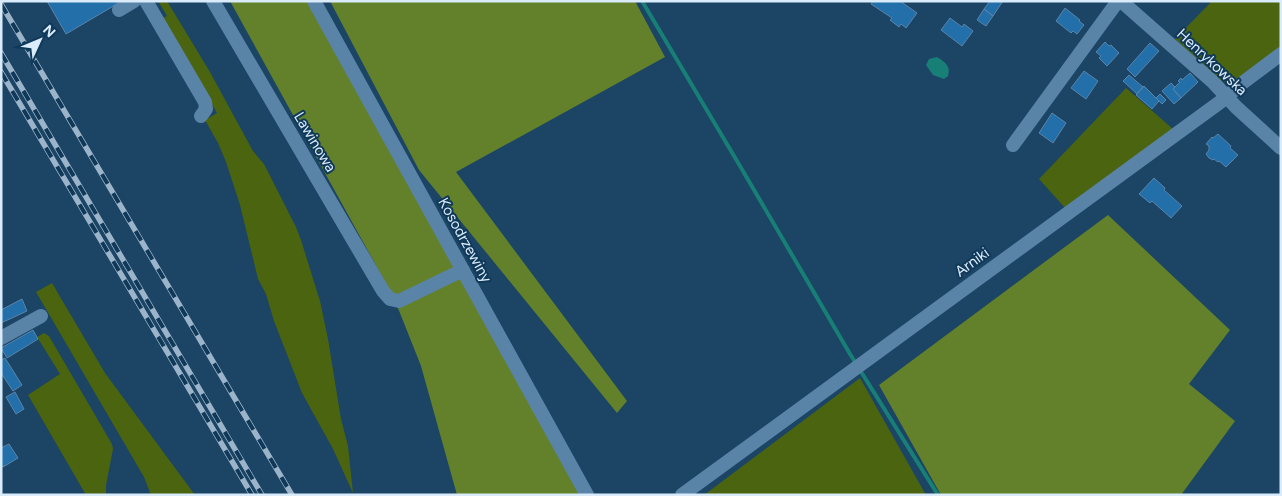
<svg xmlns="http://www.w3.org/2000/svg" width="1282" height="496" font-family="Figtree,sans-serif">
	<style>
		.green { fill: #4a640f }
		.forest { fill: #63812b }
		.water { fill: #187f77 }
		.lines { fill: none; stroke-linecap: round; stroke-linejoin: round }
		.stream { stroke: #187f77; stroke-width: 4 }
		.building { fill: #226faa; stroke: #5b84a9 }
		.minor { stroke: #5a83a8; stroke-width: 14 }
		.rail-casing { stroke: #9bb4ca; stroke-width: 5.5 }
		.rail { stroke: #103959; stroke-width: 4; stroke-dasharray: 11; stroke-linecap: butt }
		.labels { text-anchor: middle; stroke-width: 4; stroke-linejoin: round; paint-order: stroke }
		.street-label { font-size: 15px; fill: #daecfc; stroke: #103959 }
	</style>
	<rect width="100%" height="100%" fill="#1b4465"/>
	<!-- green -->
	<path class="green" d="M 158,1 L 167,1 L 210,72 L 253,151 L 264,164 L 296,227 L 301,240 L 320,301 L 328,339 L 341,419 L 348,446 L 353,493 L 333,449 L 302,393 L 274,321 L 266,294 L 258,279 L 240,205 L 226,162 L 218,143 L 205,120 L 217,113 L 161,19 L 167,16 Z
		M 1212,1 L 1281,1 L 1281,46 L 1230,84 L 1220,81 L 1175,39 Z
		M 1126,88 L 1173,129 L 1066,209 L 1039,179 Z
		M 52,283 L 105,373 L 195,495 L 151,495 L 144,477 L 36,292 Z
		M 44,333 L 49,336 L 112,444 L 113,449 L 106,485 L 106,495 L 86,495 L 28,395 L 60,374 L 37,337 Z
		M 860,378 L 926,495 L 704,495 Z"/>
	<!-- forest -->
	<path class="forest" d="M 230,1 L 314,1 L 587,495 L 457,495 L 421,366 L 394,298 Z
		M 330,1 L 635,1 L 665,57 L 456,172 L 627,401 L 617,413 L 419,170 Z
		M 1108,215 L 1230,330 L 1189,384 L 1235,421 L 1181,495 L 941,495 L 879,385 Z"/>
	<!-- water -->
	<path class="water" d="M 937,57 C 945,62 951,66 948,76 L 944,79 L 933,75 L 926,65 L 929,59 Z"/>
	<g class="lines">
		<!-- stream -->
		<path class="stream" d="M 642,1 L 740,166 L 850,354 L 938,495"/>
	</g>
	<!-- building -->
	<path class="building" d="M 47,1 L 122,1 L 66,34 Z
		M 873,1 L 900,1 L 917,13 L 906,28 L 901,24 L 899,27 L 890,20 L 892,18 L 871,4 Z
		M 990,1 L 1003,1 L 993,16 L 984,9 Z
		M 1065,8 L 1080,20 L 1079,21 L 1084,25 L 1077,34 L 1073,31 L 1071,33 L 1056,21 Z
		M 984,9 L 993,16 L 986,26 L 977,20 Z
		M 950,18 L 962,27 L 964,24 L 973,31 L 962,46 L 941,30 Z
		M 1105,42 L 1109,46 L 1111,45 L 1119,53 L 1107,66 L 1099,58 L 1101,56 L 1096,52 Z
		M 1150,43 L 1159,51 L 1135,77 L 1127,69 Z
		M 1084,71 L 1098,81 L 1086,99 L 1071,88 Z
		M 1190,73 L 1198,82 L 1181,98 L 1173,89 L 1180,82 L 1178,81 L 1181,78 L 1182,80 Z
		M 1129,75 L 1143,87 L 1137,94 L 1123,81 Z
		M 1171,83 L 1175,87 L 1173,89 L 1181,98 L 1174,104 L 1162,91 Z
		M 1144,86 L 1159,101 L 1152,109 L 1136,95 Z
		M 1160,94 L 1166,100 L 1162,104 L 1156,98 Z
		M 1052,113 L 1066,123 L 1053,143 L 1039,133 Z
		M 1218,134 L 1231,146 L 1230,148 L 1238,155 L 1226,167 L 1219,161 L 1218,162 L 1214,159 L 1213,160 L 1209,158 L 1206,154 L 1209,150 L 1209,146 L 1206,144 L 1212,137 L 1213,138 Z
		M 1154,178 L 1165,188 L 1164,190 L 1182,206 L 1171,218 L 1152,201 L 1150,203 L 1139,194 Z
		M 22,299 L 27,311 L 1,323 L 1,310 Z
		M 33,330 L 38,339 L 7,358 L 1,348 Z
		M 5,358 L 22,385 L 13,391 L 1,373 L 1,360 Z
		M 15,392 L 24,409 L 16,414 L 6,397 Z
		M 9,444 L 18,458 L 3,467 L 1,465 L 1,448 Z"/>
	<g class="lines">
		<!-- minor -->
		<path class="minor" d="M 146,1 L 205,102 L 206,109 L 201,116
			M 213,1 L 383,291 L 390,299 L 399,301 L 463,270
			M 314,1 L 587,495
			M 1121,1 L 1213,82 L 1236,107 L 1281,148
			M 119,10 L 134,1
			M 1013,145 L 1118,1
			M 1,338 L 41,316
			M 682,495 L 1227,97 L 1237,87 L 1281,54"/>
		<!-- rail casing -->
		<g class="rail-casing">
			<path id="rail" d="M 1,4 L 292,495
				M 1,53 L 262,495
				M 1,72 L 252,495"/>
		</g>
		<!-- rail -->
		<use href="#rail" class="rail"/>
	</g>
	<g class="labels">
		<!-- street labels -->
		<g class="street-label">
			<text transform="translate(1212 62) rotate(43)" y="5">Henrykowska</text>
			<text transform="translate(315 142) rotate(59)" y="5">Lawinowa</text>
			<text transform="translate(465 240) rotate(61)" y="5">Kosodrzewiny</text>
			<text transform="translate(972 262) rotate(-36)" y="5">Arniki</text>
		</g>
	</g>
	<!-- border -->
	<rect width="1282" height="496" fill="none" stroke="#daecfc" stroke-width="5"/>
	<!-- north arrow -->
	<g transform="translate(40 40) rotate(46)" stroke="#103959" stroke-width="4" paint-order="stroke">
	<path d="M0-4L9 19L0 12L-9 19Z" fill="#daecfc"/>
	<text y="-8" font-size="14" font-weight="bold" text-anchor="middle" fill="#daecfc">N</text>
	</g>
</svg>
